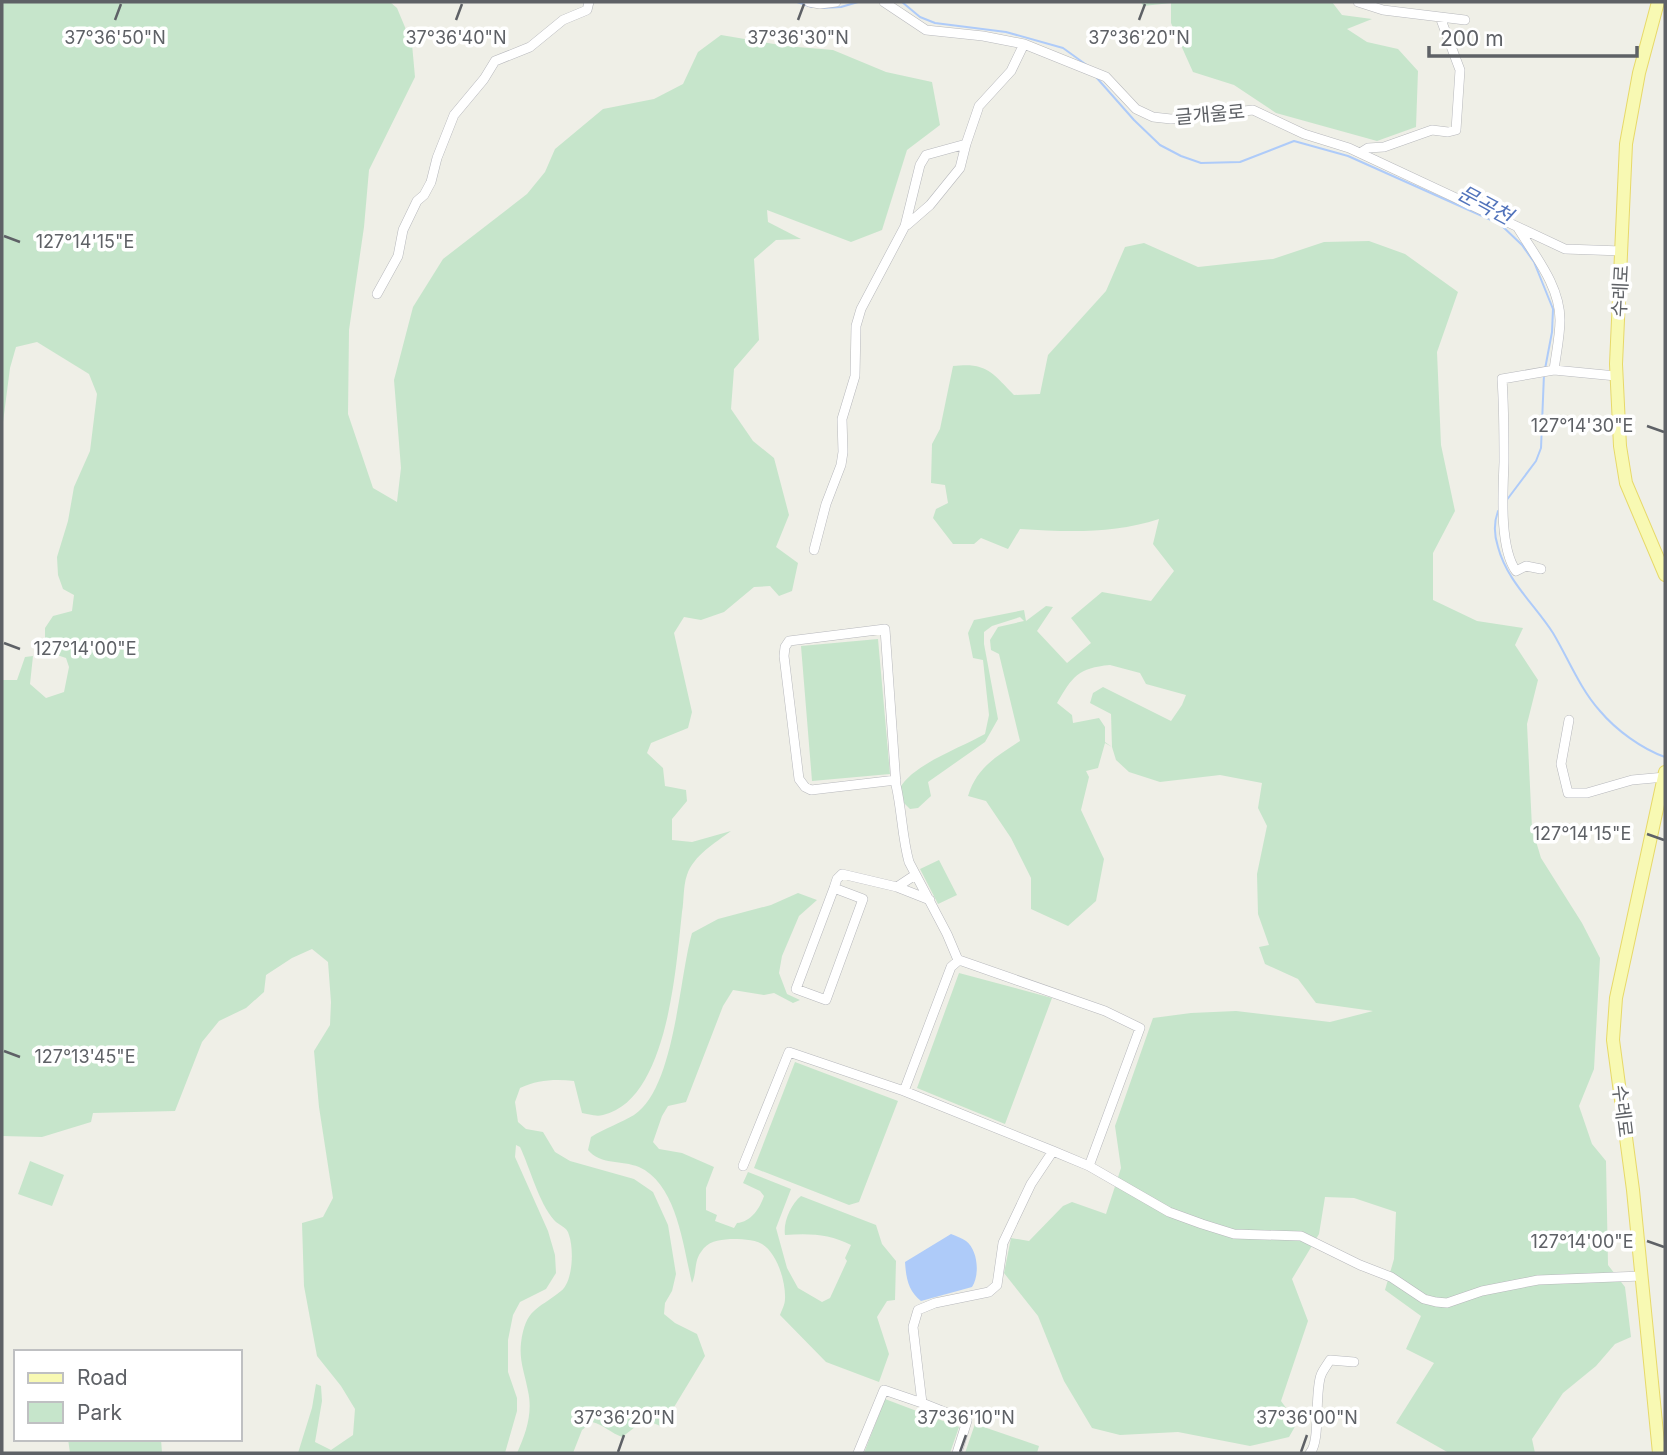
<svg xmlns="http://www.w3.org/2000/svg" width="1667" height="1455" font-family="Inter,'Noto Sans KR',sans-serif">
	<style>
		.green { fill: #c6e5cb; fill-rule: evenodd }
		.water { fill: #aecbf9 }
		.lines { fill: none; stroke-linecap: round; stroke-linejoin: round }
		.stream { stroke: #aecbf9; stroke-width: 2 }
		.minor-casing { stroke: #b7b8bc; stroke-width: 10 }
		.major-casing { stroke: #e7d969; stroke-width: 14 }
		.minor { stroke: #fff; stroke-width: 9 }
		.major { stroke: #f8f9b3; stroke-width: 12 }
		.ticks { fill: none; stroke: #5e6166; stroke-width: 2.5 }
		.labels { text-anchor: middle; stroke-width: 7; stroke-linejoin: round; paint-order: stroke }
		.street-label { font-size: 19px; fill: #5e6166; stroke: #fff }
		.water-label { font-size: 21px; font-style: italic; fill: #5173bb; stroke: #fff }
		.ticks-label { font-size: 18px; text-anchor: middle; fill: #5e6166; stroke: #fff; stroke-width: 7; stroke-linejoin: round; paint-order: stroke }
	</style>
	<rect width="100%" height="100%" fill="#efefe7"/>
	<!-- green -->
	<path class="green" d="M 2,2 L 390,2 L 397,8 L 412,44 L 415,77 L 369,170 L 364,227 L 349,330 L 348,414 L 373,488 L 397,502 L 401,468 L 394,380 L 413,307 L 443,259 L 527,194 L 545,172 L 555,149 L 603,109 L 654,99 L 683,84 L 698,52 L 721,35 L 786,46 L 833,50 L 886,72 L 932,82 L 940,125 L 907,150 L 882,230 L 851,242 L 767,210 L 768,222 L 801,239 L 776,240 L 754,259 L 759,340 L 734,369 L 731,409 L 753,441 L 774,458 L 789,515 L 776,547 L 798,563 L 792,591 L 779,596 L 770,586 L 754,587 L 724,612 L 701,620 L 684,617 L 674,633 L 692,712 L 688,728 L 651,743 L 647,753 L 663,768 L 665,786 L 686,790 L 687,801 L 672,819 L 672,840 L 692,842 L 731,831 C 715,843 694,855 687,875 C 683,886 684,901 682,912 C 676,967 668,1100 603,1115 C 596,1117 588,1114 582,1113 L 574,1081 C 554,1079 538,1080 520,1088 L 515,1102 L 518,1122 L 526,1129 L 543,1132 L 555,1152 L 570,1161 L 634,1179 L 653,1192 L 668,1225 L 676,1274 L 672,1291 L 665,1303 L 664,1314 L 675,1323 L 697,1334 L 705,1356 L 662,1427 C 642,1416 639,1425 622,1437 C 611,1433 604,1425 592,1422 L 582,1430 L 573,1453 L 517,1453 C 526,1433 533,1413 528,1391 C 525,1374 519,1361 521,1343 C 526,1308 536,1311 561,1291 C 573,1282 574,1249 569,1235 C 567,1226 559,1226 554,1220 C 539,1203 530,1168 520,1147 L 516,1145 L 515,1157 L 548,1231 L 555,1255 L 556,1273 L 546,1289 L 520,1302 L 513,1315 L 508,1340 L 508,1372 L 517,1398 L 517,1411 L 505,1453 L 298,1453 L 312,1408 L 316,1384 L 321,1386 L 322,1401 L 315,1442 L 331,1450 L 353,1435 L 355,1409 L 341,1386 L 317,1356 L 304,1286 L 302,1223 L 323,1217 L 333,1198 L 319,1107 L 314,1051 L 330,1025 L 331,1002 L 328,962 L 312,949 L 292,958 L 266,975 L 264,992 L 246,1008 L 219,1021 L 202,1042 L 175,1111 L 93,1113 L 91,1122 L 42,1137 L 2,1136 L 2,680 L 17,680 L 25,657 L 33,656 L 30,684 L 46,698 L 64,692 L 69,667 L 66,658 L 45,651 L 45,628 L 53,616 L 72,611 L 74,595 L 63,589 L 58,575 L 57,557 L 68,521 L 74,487 L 90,451 L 97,394 L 89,374 L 37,342 L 16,347 L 10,368 L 2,430 Z
		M 1141,2 L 1332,2 L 1342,15 L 1372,19 L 1347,29 L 1367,42 L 1398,49 L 1418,71 L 1416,127 L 1377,141 L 1276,113 L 1234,85 L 1193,72 L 1171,23 L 1171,3 L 1143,6 Z
		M 1369,241 L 1405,254 L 1458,292 L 1437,352 L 1441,445 L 1455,511 L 1433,553 L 1433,600 L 1477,621 L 1523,628 L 1515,645 L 1538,680 L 1527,724 L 1532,828 L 1541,858 L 1582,923 L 1600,958 L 1594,1069 L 1579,1106 L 1592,1144 L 1606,1161 L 1608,1265 L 1625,1287 L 1631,1337 L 1615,1344 L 1596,1366 L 1563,1393 L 1532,1439 L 1535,1453 L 1449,1453 L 1396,1423 L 1434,1363 L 1406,1349 L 1421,1316 L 1385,1290 L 1394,1259 L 1396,1212 L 1354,1198 L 1325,1197 L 1319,1234 L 1292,1279 L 1308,1321 L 1281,1401 L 1297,1423 L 1289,1437 L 1250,1446 L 1178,1432 L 1120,1435 L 1092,1428 L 1064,1381 L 1038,1316 L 1004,1273 L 1011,1238 L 1029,1241 L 1063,1206 L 1072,1202 L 1106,1214 L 1121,1168 L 1115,1126 L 1153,1018 L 1191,1013 L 1236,1011 L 1330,1022 L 1373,1011 L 1316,1003 L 1298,979 L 1265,964 L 1259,947 L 1269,945 L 1258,914 L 1257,874 L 1267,826 L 1258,808 L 1262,783 L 1220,775 L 1160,782 L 1129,772 L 1116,760 L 1112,747 L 1105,743 L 1098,768 L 1086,771 L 1089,777 L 1081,810 L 1104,859 L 1096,901 L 1068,926 L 1031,909 L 1031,878 L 1011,838 L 986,801 L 968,796 C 977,767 996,757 1020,741 L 999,654 L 991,650 L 990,640 L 998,627 L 1024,621 L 1020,617 L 992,626 L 984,632 L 984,644 L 998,719 L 985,742 L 928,782 L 931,796 L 918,808 L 910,809 L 903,802 L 900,788 C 912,765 962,747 985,734 L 989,715 L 983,660 L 973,658 L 968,633 L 974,620 L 1024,610 L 1026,621 L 1046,606 L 1053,607 L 1037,631 L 1067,663 L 1091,643 L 1071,618 L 1102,592 L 1151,601 L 1174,571 L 1153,544 L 1159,519 C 1113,534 1068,532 1020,529 L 1008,549 L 981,538 L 974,544 L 953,544 L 933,518 L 936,509 L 948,503 L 945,485 L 931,483 L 932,444 L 940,429 L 953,366 C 986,362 992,372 1014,395 L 1040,394 L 1048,355 L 1106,291 L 1125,247 L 1144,243 L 1198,267 L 1273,259 L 1324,242 ZM 1110,665 L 1140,673 L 1146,684 L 1186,695 L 1182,705 L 1171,721 L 1103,687 L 1093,693 L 1090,703 L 1111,714 L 1112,747 L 1105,742 L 1105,727 L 1099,718 L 1073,723 L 1072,715 L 1057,703 C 1073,676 1078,668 1110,665 Z
		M 878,639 L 890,774 L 812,781 L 801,646 Z
		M 939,860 L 957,895 L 938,904 L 920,869 Z
		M 798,893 L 817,900 L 799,916 L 782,956 L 779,973 L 787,994 L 800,1000 L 793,1003 L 774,993 L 764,995 L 733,990 L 723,1006 L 686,1102 L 668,1106 L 662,1116 L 653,1142 L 659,1149 L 682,1153 L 714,1167 L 706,1188 L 706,1210 L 717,1215 L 715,1221 L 734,1228 L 737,1223 C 751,1222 760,1208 764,1196 L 760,1191 L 743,1183 L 748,1172 L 791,1189 L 776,1228 L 787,1268 L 798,1288 L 822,1302 L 830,1298 L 847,1261 L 845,1258 L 851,1245 C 830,1234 809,1233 785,1235 C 783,1222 791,1204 801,1196 L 876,1225 L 882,1244 L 896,1261 L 895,1300 L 887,1301 L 877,1317 L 889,1354 L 879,1382 L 826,1362 L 780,1315 C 782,1310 785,1304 785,1299 C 786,1282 777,1253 762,1244 C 753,1239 740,1239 730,1239 C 718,1240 708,1241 701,1252 C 694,1261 697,1272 692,1283 C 683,1246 677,1184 639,1167 C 622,1160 600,1165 588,1150 L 591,1137 C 605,1128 621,1123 634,1115 C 675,1088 679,978 692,933 L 718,919 L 771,905 Z
		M 959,973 L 1052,998 L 1005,1124 L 917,1088 Z
		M 795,1062 L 898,1101 L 859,1202 L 849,1205 L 754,1168 Z
		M 30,1161 L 64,1175 L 52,1206 L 18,1194 Z
		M 885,1399 L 959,1427 L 950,1453 L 864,1453 Z
		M 975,1424 L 1039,1446 L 1037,1453 L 965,1453 Z
		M 68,1439 L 161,1439 L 162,1453 L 70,1453 Z"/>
	<!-- water -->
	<path class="water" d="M 951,1234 C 956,1236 962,1238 966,1241 C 978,1250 980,1275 972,1287 L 921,1301 C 908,1291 906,1277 905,1262 Z"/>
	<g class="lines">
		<!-- stream -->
		<path class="stream" d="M 797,2 L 812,7
			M 902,2 L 920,17 L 935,23 L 1006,32 L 1063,48 L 1088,66
			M 821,8 L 841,7 L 858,2
			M 1096,77 L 1134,120 L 1160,145 L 1181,156 L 1201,163 L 1240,162 L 1294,141 L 1348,156 L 1500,224 L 1522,245 L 1534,262 L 1553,309 L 1552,332 L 1545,369
			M 1506,501 L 1536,461 L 1541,448 L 1544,374
			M 1498,511 C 1494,522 1494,535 1498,547 C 1507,581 1535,605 1553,633 C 1568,658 1580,689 1600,711 C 1616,730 1642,749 1665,757"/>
		<!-- minor casing -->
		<g class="minor-casing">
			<path id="minor" d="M 809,2 L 820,4 L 836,2
				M 884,2 L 926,30 L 983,36 L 1024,44 L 1106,77 L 1136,109 L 1153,117 L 1171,119 L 1253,110 L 1304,134 L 1349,148 L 1565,249 L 1622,251
				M 1358,2 L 1383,10 L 1465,20
				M 1360,153 L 1368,148 L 1384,147 L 1432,130 L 1448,132 L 1456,130 L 1460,70 L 1440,17
				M 907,225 L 930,205 L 960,168 L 966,144
				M 1518,228 C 1535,256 1560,286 1560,320 C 1560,336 1556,354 1554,370 L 1616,376
				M 377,294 L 398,256 L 403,230 L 417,201 L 424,195 L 431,182 L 437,158 L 454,115 L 484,79 L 495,61 L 530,47 L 563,20 L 587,10 L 589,2
				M 814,550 L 826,504 L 841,465 L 843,452 L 842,419 L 855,376 L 856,326 L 861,309 L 905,226 L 920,165 L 926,155 L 966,144 L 979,106 L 1011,71 L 1024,44
				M 1541,569 L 1526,566 L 1516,571 C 1499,547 1503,491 1504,462 C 1504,435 1504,407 1502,379 L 1554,370
				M 1569,720 L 1561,764 L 1568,793 L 1587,793 L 1632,780 L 1665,777
				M 896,780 L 811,790 L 805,787 L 799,779 L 784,656 L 785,647 L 789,641 L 885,629 L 896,785 C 902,811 902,837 909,862 L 947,934 L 958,960
				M 897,887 L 930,900
				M 834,888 L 863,899 L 826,1000 L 796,989 L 834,888 L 837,879 L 842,874 L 897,887 L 915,875
				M 904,1091 L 951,967 L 959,960 L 1105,1011 L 1140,1028 L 1089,1166
				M 743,1166 L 789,1052 L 904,1091 L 1053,1151 L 1089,1166 L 1169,1212 L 1202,1224 L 1234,1234 L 1301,1236 L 1360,1265 L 1391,1277 L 1424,1299 L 1436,1302 L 1447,1303 L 1482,1291 L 1538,1280 L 1642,1276
				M 858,1453 L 884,1390 L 922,1403
				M 957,1453 L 967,1421 L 922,1403 L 913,1327 L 918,1310 L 935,1303 L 989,1292 L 997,1285 L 1003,1243 L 1031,1184 L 1053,1151
				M 1310,1453 C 1321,1441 1314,1394 1321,1375 C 1323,1370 1327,1365 1330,1360 L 1354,1362"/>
		</g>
		<!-- major casing -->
		<g class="major-casing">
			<path id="major" d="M 1658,2 L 1639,73 L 1626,144 L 1616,364 L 1620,446 L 1626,483 L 1665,575
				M 1659,1453 L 1633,1190 L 1613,1040 L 1616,998 L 1665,772"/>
		</g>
		<!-- minor -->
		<use href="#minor" class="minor"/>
		<!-- major -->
		<use href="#major" class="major"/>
	</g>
	<!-- ticks -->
	<path class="ticks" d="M 115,20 L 121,4M 456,20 L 462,4M 798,20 L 804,4M 1139,20 L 1145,4M 4,236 L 20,242M 1647,426 L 1664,432M 4,643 L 20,649M 1647,834 L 1664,840M 4,1051 L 20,1057M 1647,1241 L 1664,1247M 618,1452 L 624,1435M 960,1452 L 966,1435M 1301,1452 L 1307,1435"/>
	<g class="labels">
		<!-- street labels -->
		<g class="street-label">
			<text transform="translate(1210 114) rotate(-5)" y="7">글개울로</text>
			<text transform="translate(1620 291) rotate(-87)" y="7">수레로</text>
			<text transform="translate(1623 1111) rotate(83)" y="7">수레로</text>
		</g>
		<!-- water labels -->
		<g class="water-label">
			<text transform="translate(1485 205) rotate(28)" y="7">문곡천</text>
		</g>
	</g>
	<g class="ticks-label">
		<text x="115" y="44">37°36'50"N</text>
		<text x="456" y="44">37°36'40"N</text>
		<text x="798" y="44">37°36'30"N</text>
		<text x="1139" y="44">37°36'20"N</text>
		<text x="85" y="248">127°14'15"E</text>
		<text x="1582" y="432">127°14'30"E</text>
		<text x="85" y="655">127°14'00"E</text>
		<text x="1582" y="840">127°14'15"E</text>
		<text x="85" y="1063">127°13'45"E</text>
		<text x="1582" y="1248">127°14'00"E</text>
		<text x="624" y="1424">37°36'20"N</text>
		<text x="966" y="1424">37°36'10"N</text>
		<text x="1307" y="1424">37°36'00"N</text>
	</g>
	<!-- border -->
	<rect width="1667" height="1455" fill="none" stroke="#5e6166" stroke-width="7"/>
	<!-- legend -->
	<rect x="14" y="1350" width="228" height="91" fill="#ffffff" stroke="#bfc0c2" stroke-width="2"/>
	<rect x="28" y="1373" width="35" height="10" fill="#f8f9b3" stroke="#bfc0c2" stroke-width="2"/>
	<text x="77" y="1385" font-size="21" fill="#5e6166">Road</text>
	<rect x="28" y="1402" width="35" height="21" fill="#c6e5cb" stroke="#bfc0c2" stroke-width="2"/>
	<text x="77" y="1420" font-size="21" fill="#5e6166">Park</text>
	<!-- scale -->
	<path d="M1429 46v10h208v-10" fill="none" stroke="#5e6166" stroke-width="3.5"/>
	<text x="1440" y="46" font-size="21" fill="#5e6166" stroke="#ffffff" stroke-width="5" paint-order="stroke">200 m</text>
</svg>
